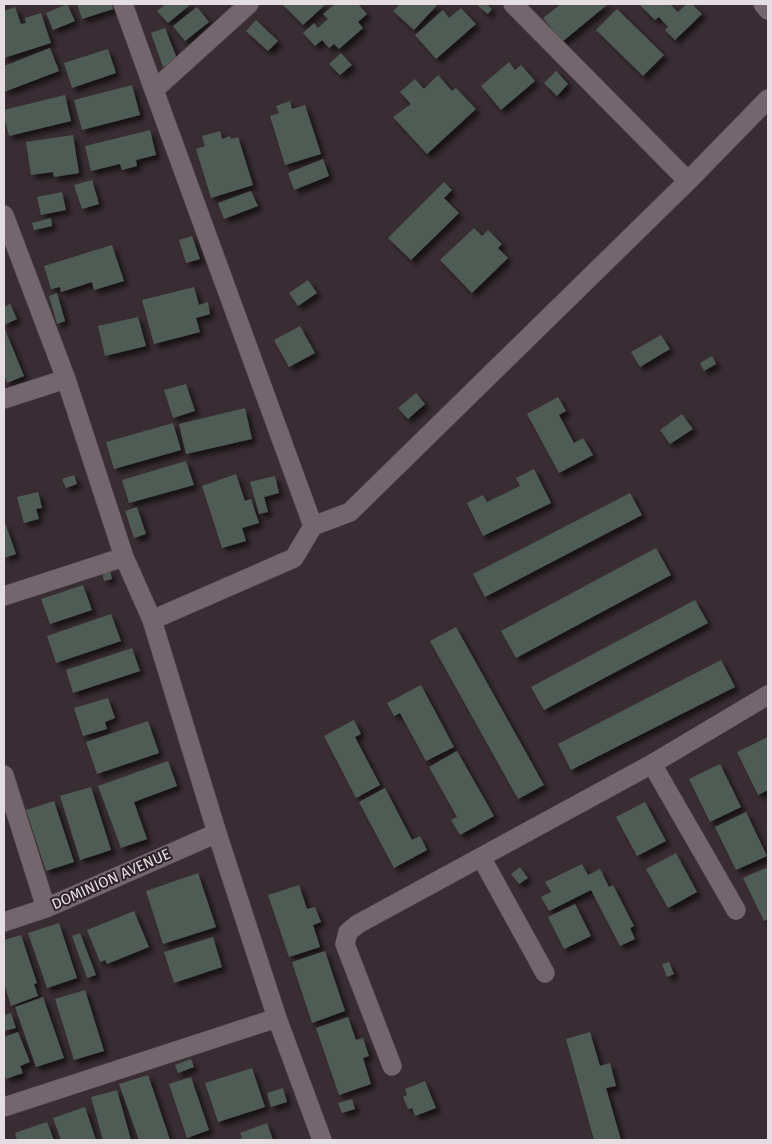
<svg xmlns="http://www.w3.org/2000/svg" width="772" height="1144" font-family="'Fira Sans',sans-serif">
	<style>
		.building { fill: #505b54; filter: url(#shadow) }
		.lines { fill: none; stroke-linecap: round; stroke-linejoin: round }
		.street-casing { stroke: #52494e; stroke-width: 20 }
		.street { stroke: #73666d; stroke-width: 19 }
		.labels { text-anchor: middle; stroke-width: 4; stroke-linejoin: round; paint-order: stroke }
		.street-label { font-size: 15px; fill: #e4dde1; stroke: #2e2329 }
	</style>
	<defs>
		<filter id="shadow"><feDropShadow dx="4.5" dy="4.5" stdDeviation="2.5" flood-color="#0009"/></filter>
	</defs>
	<rect width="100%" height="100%" fill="#382d33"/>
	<!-- building -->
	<path class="building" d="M 67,4 L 75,21 L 53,30 L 46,13 Z
		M 77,4 L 112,4 L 113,9 L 82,19 Z
		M 166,4 L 191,4 L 168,23 L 157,11 Z
		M 282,4 L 326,4 L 303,25 Z
		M 335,4 L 358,4 L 367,14 L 358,22 L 363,28 L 339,49 L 334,44 L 329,48 L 322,40 L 315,46 L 303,33 L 314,23 L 318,28 L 328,19 L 323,14 Z
		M 400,4 L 438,4 L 414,30 L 393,11 Z
		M 480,4 L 486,4 L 492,9 L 488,14 L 478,6 Z
		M 561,4 L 608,4 L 562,42 L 543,18 Z
		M 639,4 L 670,4 L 678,12 L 687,4 L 692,4 L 702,14 L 675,40 L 665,30 L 668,27 L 659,17 L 655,20 Z
		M 15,7 L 21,24 L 26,23 L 25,18 L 41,13 L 51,43 L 4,58 L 4,11 Z
		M 197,7 L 209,22 L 185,41 L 173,26 Z
		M 461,8 L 476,24 L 436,59 L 415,35 L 443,10 L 449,18 Z
		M 617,9 L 664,55 L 643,76 L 596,30 Z
		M 256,20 L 278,41 L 268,51 L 246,31 Z
		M 165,28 L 178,61 L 163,67 L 151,33 Z
		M 50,48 L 59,71 L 4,92 L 4,66 Z
		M 108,49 L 116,73 L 72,88 L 64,63 Z
		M 341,53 L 352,65 L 340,75 L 329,64 Z
		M 509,62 L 515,70 L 521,65 L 535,81 L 501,110 L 481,86 Z
		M 556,71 L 568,84 L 557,96 L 544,83 Z
		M 438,75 L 452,91 L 456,88 L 476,109 L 427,154 L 393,117 L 411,104 L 400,92 L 415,79 L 424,89 Z
		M 132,85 L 140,115 L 82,130 L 74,100 Z
		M 65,95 L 71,121 L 9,136 L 4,117 L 4,110 Z
		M 290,101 L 292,109 L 305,105 L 321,154 L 285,165 L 270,116 L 279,113 L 276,106 Z
		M 150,130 L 156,155 L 136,160 L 137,166 L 122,170 L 120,164 L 91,171 L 85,146 Z
		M 220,131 L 222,139 L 230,136 L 231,139 L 238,137 L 253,185 L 211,198 L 196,149 L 205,146 L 202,136 Z
		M 73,135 L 79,173 L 54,177 L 53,172 L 31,175 L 26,142 Z
		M 323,159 L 329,176 L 294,190 L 288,173 Z
		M 92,180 L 99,204 L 82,209 L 74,185 Z
		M 444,182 L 452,190 L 444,198 L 459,213 L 411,260 L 388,238 Z
		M 251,191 L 258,206 L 224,219 L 218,203 Z
		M 62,192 L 66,210 L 41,215 L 37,197 Z
		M 51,218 L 52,226 L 34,230 L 32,223 Z
		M 474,228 L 482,236 L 488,230 L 502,244 L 498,248 L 508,258 L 472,293 L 440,260 Z
		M 192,236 L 200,259 L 186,263 L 179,240 Z
		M 112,245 L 124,281 L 94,290 L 92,282 L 61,292 L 60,287 L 51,289 L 44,266 Z
		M 308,280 L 317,293 L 298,306 L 289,293 Z
		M 194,287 L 199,305 L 208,302 L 210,314 L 196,318 L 200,332 L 154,344 L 142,300 Z
		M 57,293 L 65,321 L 57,324 L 49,296 Z
		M 10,304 L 17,319 L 4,325 L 4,307 Z
		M 138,317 L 146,346 L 105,356 L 98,326 Z
		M 300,326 L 315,353 L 289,367 L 274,340 Z
		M 4,327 L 24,376 L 7,383 L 4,374 Z
		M 661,335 L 670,349 L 640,367 L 631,352 Z
		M 712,356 L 716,364 L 704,371 L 700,363 Z
		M 186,384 L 195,411 L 173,418 L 164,390 Z
		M 416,393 L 425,404 L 408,419 L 398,408 Z
		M 558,397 L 566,411 L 559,415 L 574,443 L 583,438 L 593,455 L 559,473 L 527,414 Z
		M 245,408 L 252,439 L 186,454 L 179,424 Z
		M 682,414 L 693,429 L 670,444 L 660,430 Z
		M 173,423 L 181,450 L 114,469 L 106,442 Z
		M 186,461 L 194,485 L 129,503 L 122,480 Z
		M 534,469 L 551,503 L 483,536 L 467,503 L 483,495 L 487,502 L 520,486 L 516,478 Z
		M 236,474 L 245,501 L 251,499 L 259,523 L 242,528 L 246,541 L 222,548 L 202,486 Z
		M 74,475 L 77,484 L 66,488 L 62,479 Z
		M 275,476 L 279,493 L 264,497 L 268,512 L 259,514 L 250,482 Z
		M 38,492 L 42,508 L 36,509 L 39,519 L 24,523 L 17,497 Z
		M 630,493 L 642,515 L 485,597 L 473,574 Z
		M 137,507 L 146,534 L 134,538 L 125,511 Z
		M 4,520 L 16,554 L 4,558 Z
		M 656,548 L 671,575 L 516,658 L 501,631 Z
		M 110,570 L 112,579 L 104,581 L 102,572 Z
		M 83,585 L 92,610 L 50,624 L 41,599 Z
		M 695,600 L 708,623 L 544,710 L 531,687 Z
		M 111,614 L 121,641 L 56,663 L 47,636 Z
		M 456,627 L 544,785 L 518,799 L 430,641 Z
		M 132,648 L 140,671 L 73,693 L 66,670 Z
		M 721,660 L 735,687 L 571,770 L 558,744 Z
		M 421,685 L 454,747 L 426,761 L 400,713 L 394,716 L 387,703 Z
		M 108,698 L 115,718 L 105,722 L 107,729 L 83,736 L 74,708 Z
		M 354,720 L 361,734 L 355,737 L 380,785 L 356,798 L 324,736 Z
		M 148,721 L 159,753 L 97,774 L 86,742 Z
		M 768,737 L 768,790 L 758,795 L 737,752 Z
		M 457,751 L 494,816 L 460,835 L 451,820 L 457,817 L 429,767 Z
		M 168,761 L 177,786 L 134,802 L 147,839 L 121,848 L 98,786 Z
		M 720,764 L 741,807 L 710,822 L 689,779 Z
		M 91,787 L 111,850 L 80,860 L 60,796 Z
		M 385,788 L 412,840 L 420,836 L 427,850 L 394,868 L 359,802 Z
		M 54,801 L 74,862 L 46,871 L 26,810 Z
		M 645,802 L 666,841 L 637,856 L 616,817 Z
		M 746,812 L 767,856 L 736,870 L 715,827 Z
		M 676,853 L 697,892 L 668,908 L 646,869 Z
		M 582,864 L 588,875 L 600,869 L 609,887 L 613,885 L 634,926 L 630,928 L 635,939 L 620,946 L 591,890 L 549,911 L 541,897 L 551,892 L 545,882 Z
		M 520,867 L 528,878 L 519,884 L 511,874 Z
		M 768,867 L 768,919 L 764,921 L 743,878 Z
		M 198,873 L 216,927 L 163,944 L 146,891 Z
		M 299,885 L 307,909 L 315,907 L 321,922 L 313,925 L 320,947 L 289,957 L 268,895 Z
		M 575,904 L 591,936 L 564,949 L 548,917 Z
		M 134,911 L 149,947 L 107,964 L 105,960 L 100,962 L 87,930 Z
		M 59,923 L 77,978 L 47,988 L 28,933 Z
		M 80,933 L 96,975 L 87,978 L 72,936 Z
		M 21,935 L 37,983 L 34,984 L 38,996 L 11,1006 L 4,983 L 4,940 Z
		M 213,937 L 222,967 L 174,983 L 164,952 Z
		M 325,951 L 345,1011 L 312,1023 L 292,962 Z
		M 669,962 L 674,974 L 667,977 L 662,964 Z
		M 85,990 L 104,1051 L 74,1060 L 55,999 Z
		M 43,997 L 64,1058 L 36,1067 L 15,1007 Z
		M 11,1013 L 16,1028 L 4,1031 L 4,1015 Z
		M 348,1017 L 356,1040 L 363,1038 L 369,1056 L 363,1058 L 371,1084 L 339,1095 L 316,1028 Z
		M 18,1032 L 30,1062 L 20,1066 L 23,1073 L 6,1079 L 4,1073 L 4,1037 Z
		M 590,1032 L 600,1066 L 610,1063 L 616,1086 L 606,1088 L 621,1140 L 594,1140 L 566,1039 Z
		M 191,1059 L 194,1067 L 178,1073 L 175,1065 Z
		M 252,1068 L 265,1107 L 218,1122 L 205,1083 Z
		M 148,1075 L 170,1140 L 139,1140 L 119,1084 Z
		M 191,1077 L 209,1130 L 187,1138 L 169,1084 Z
		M 425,1081 L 436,1108 L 415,1116 L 412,1108 L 408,1109 L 403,1097 L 407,1095 L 405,1089 Z
		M 283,1088 L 287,1102 L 271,1107 L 267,1093 Z
		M 117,1090 L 131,1140 L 103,1140 L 91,1097 Z
		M 352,1099 L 355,1109 L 342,1113 L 338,1103 Z
		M 85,1107 L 96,1140 L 61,1140 L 53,1118 Z
		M 47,1122 L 54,1140 L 17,1140 L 15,1133 Z
		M 267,1123 L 273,1140 L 237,1140 L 242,1138 L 240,1133 Z"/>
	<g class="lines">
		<!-- street casing -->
		<g class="street-casing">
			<path id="street" d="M 123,4 L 154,90
				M 249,4 L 154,90 L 313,526
				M 513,4 L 688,181
				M 763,4 L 768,10
				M 4,215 L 66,379 L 124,557 L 152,620 L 217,833 L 277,1018 L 322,1140
				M 4,399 L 66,379
				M 4,596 L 124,557
				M 152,620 L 294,558 L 313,526 L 350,512 L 688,181 L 768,99
				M 652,764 L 736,910
				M 4,775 L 46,908
				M 481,857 L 545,973
				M 4,922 L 46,908 L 217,833
				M 392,1066 L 345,944 L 348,932 L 358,924 L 652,764 L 768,695
				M 4,1107 L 277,1018"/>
		</g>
		<!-- street -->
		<use href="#street" class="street"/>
	</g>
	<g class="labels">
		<!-- street labels -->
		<g class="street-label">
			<text transform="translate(111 879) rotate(-24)" y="5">DOMINION AVENUE</text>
		</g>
	</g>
	<!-- border -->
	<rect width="772" height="1144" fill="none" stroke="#e4dde1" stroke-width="10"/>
</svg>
